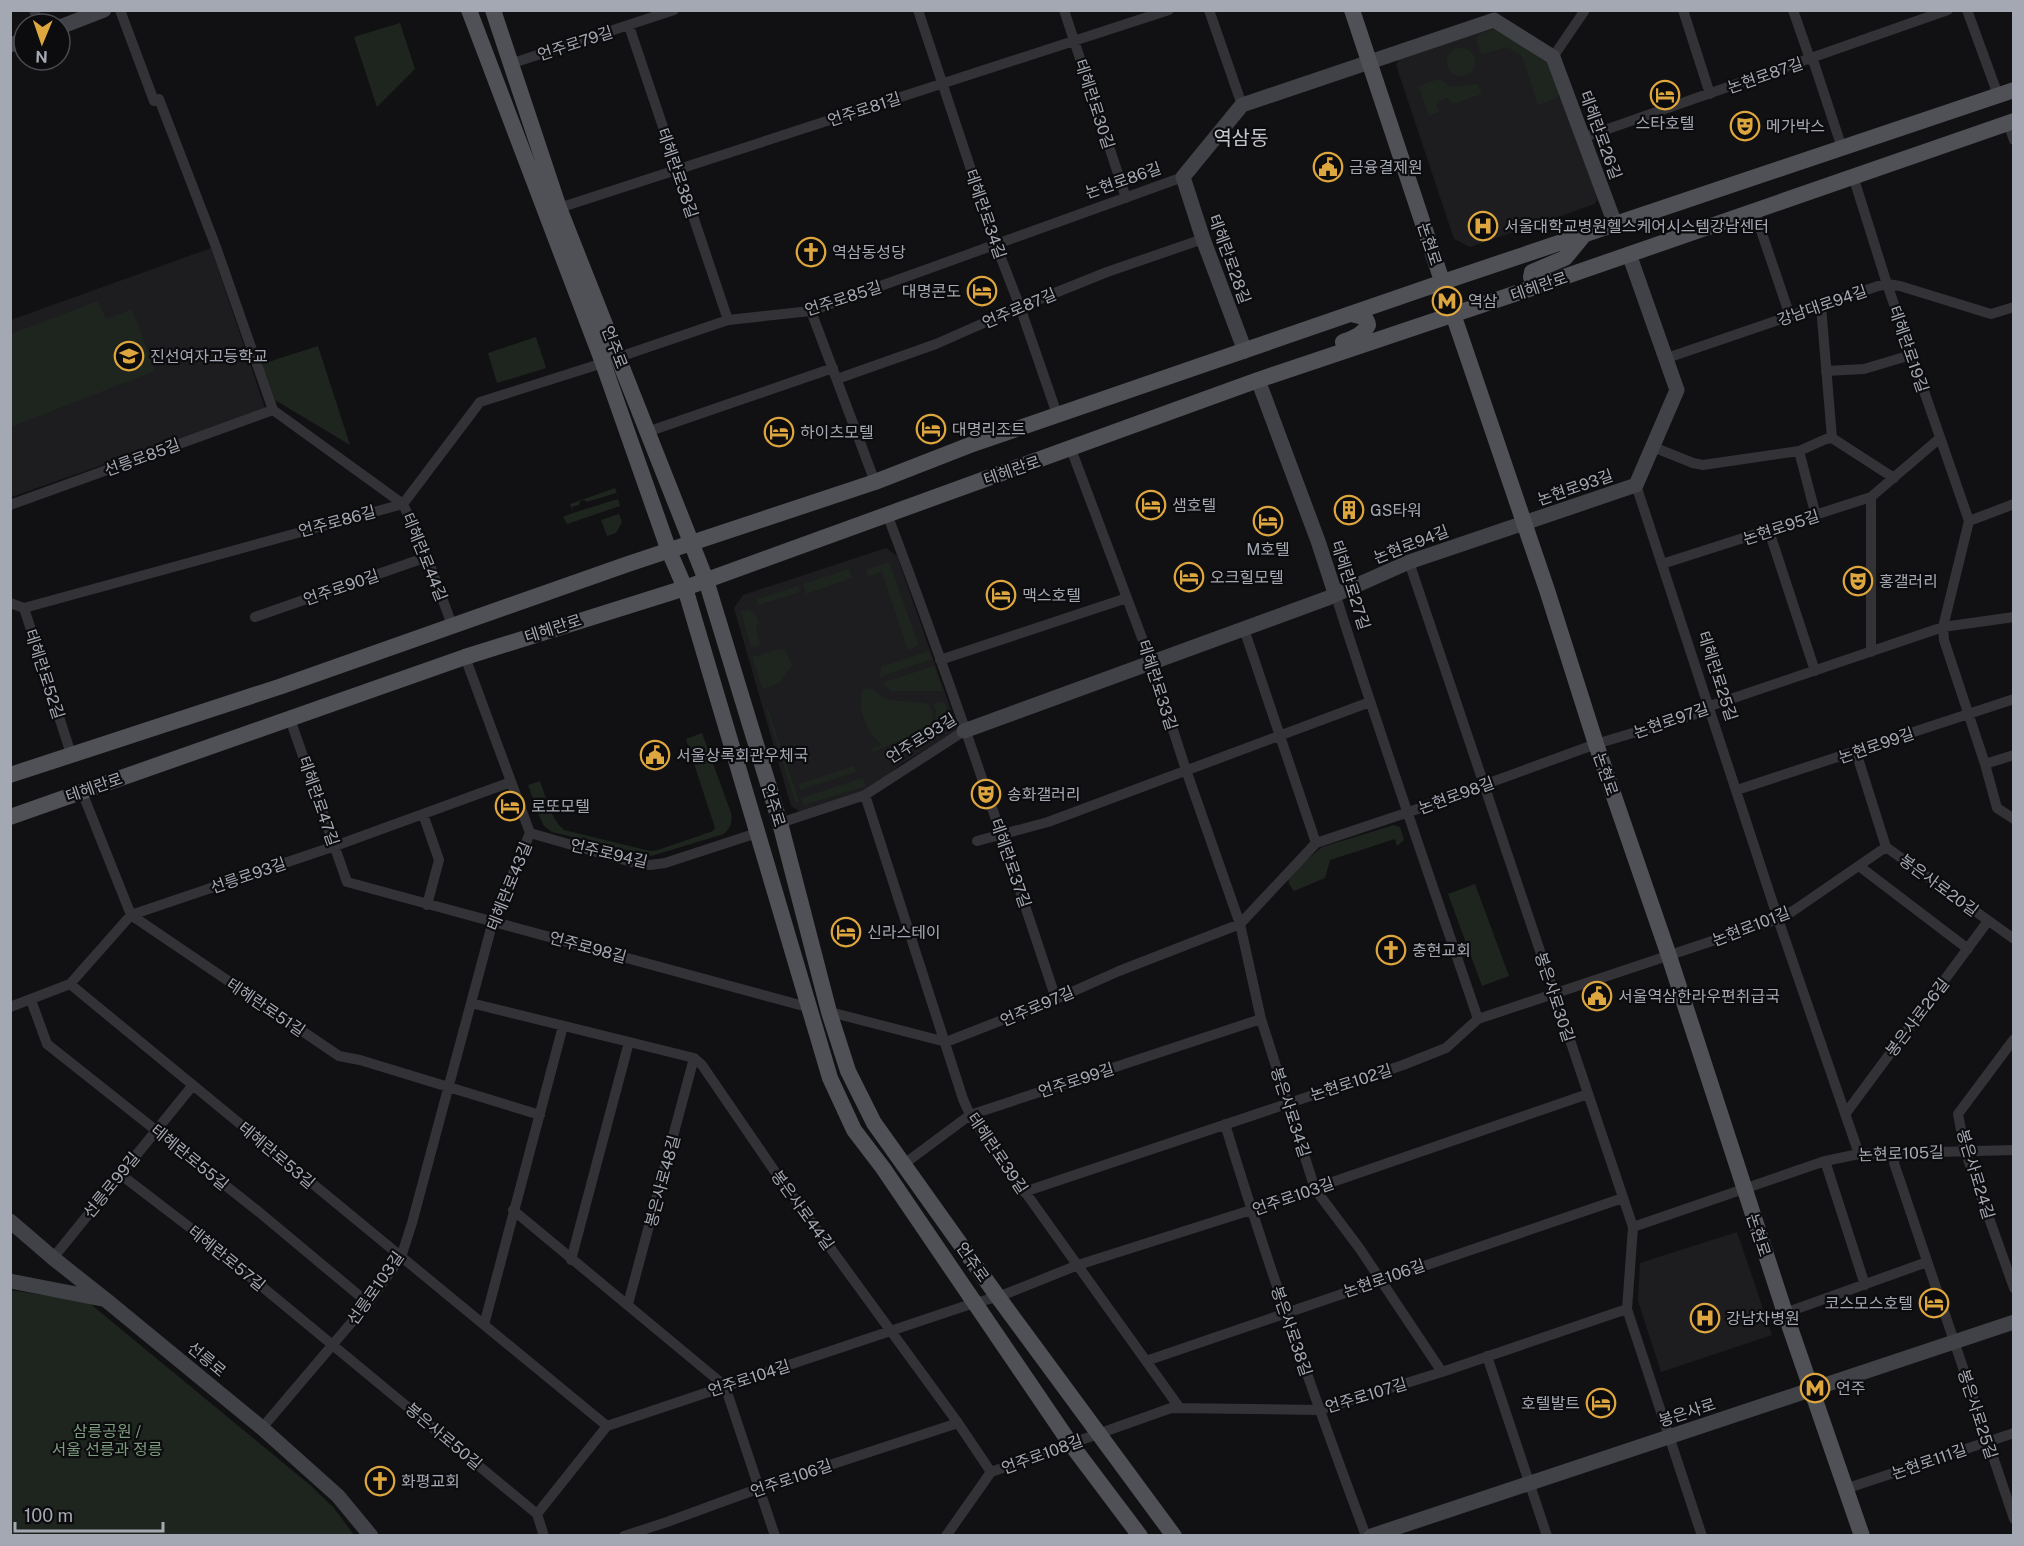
<svg xmlns="http://www.w3.org/2000/svg" width="2024" height="1546" font-family="'Public Sans','Noto Sans KR',sans-serif">
	<style>
		.built { fill: #1d1d1f }
		.green { fill: #1e251f; fill-rule: evenodd }
		.lines { fill: none; stroke-linecap: round; stroke-linejoin: round }
		.street { stroke: #333337; stroke-width: 10 }
		.secondary { stroke: #414247; stroke-width: 15 }
		.primary { stroke: #4f5156; stroke-width: 16 }
		.labels { text-anchor: middle; stroke-width: 4.5; stroke-linejoin: round; paint-order: stroke }
		.street-label { font-size: 16px; fill: #a4a8b2; stroke: #0c0c0e }
		.poi-label { font-size: 16px; fill: #a4a8b2; stroke: #0c0c0e; text-anchor: start }
		.park-label { font-size: 16px; fill: #7d9b7e; stroke: #0c0c0e }
		.quarter-label { font-size: 20px; fill: #c5c7ce; stroke: #0c0c0e }
	</style>
	<rect width="100%" height="100%" fill="#111113"/>
	<!-- built -->
	<path class="built" d="M 1496,25 L 1549,58 L 1600,194 L 1595,204 L 1470,247 L 1454,239 L 1396,65 L 1400,57 Z
		M 211,248 L 265,408 L 11,497 L 11,320 Z
		M 886,548 L 897,556 L 957,727 L 953,733 L 901,764 L 873,787 L 801,812 L 791,806 L 734,608 L 743,595 Z
		M 1737,1232 L 1772,1335 L 1661,1372 L 1638,1301 L 1640,1263 Z"/>
	<!-- green -->
	<path class="green" d="M 400,23 L 415,69 L 377,107 L 354,37 Z
		M 1494,29 L 1499,30 L 1547,60 L 1559,93 L 1557,98 L 1538,105 L 1522,56 L 1507,47 L 1484,54 L 1480,52 L 1477,42 L 1478,35 Z
		M1447 62a14 14 0 1 1 28 0a14 14 0 1 1-28 0Z
		M 1439,79 L 1451,87 L 1478,84 L 1482,94 L 1452,104 L 1448,98 L 1438,101 L 1436,104 L 1439,112 L 1429,116 L 1418,86 Z
		M 98,301 L 106,319 L 132,309 L 155,371 L 11,427 L 11,334 Z
		M 536,337 L 546,368 L 497,383 L 488,353 Z
		M 318,346 L 350,445 L 275,400 L 262,364 Z
		M 615,488 L 620,506 L 567,524 L 563,517 L 573,513 L 570,504 ZM 616,493 L 618,499 L 573,513 L 572,507 L 579,505 L 580,501 L 584,500 L 587,502 Z
		M 619,514 L 622,522 L 616,533 L 607,536 L 601,520 Z
		M 887,563 L 890,564 L 918,644 L 916,647 L 908,650 L 882,572 L 868,576 L 866,570 Z
		M 849,569 L 852,578 L 806,594 L 803,584 Z
		M 798,586 L 800,592 L 758,605 L 757,599 Z
		M 748,609 L 755,614 L 759,621 L 756,629 L 760,645 L 751,647 L 741,611 Z
		M 779,649 L 785,650 L 792,665 L 779,683 L 763,689 L 752,657 Z
		M 929,651 L 932,659 L 880,677 L 881,667 Z
		M 934,666 L 943,691 L 891,691 L 882,683 Z
		M 869,688 C 877,689 880,698 888,700 L 926,703 C 936,710 934,723 926,730 L 873,752 L 872,748 L 880,746 L 881,743 C 867,734 856,706 863,690 Z
		M 941,702 L 945,704 L 951,724 L 949,728 L 935,719 L 936,711 L 933,704 Z
		M 768,709 L 799,801 L 796,804 L 766,710 Z
		M 935,723 L 946,729 L 945,731 L 896,758 L 894,756 L 895,746 L 927,733 L 931,730 Z
		M 702,733 L 731,813 C 733,823 730,828 724,834 L 651,856 L 552,832 L 544,826 L 540,818 L 528,785 L 540,781 C 546,797 551,819 564,830 L 650,851 L 658,850 L 713,831 L 715,828 L 686,739 Z
		M 854,766 L 856,772 L 800,790 L 799,784 Z
		M 863,778 L 866,786 L 804,805 L 801,798 Z
		M 1394,825 L 1400,827 L 1404,840 L 1397,846 L 1395,839 L 1330,860 L 1325,878 L 1294,891 L 1289,884 L 1288,876 L 1322,847 Z
		M 1475,884 L 1509,976 L 1482,986 L 1448,894 Z
		M 10,1290 L 88,1302 L 310,1485 L 334,1508 L 354,1535 L 11,1535 Z"/>
	<g class="lines">
		<!-- street -->
		<path class="street" d="M 34,10 L 39,24
			M 120,10 L 154,101
			M 918,10 L 996,245 L 1020,307 L 1058,417
			M 1064,10 L 1126,198
			M 1209,10 L 1242,105
			M 1683,10 L 1710,94
			M 1793,10 L 1810,59 L 1814,63 L 1842,148
			M 1967,10 L 1998,95
			M 629,26 L 728,320
			M 1553,57 L 1585,10
			M 510,64 L 674,10
			M 159,99 L 216,247 L 273,410
			M 2008,123 L 2014,140
			M 1582,138 L 1948,10
			M 1853,176 L 1887,284 L 1969,521 L 1943,627 L 1944,640 L 1985,764 L 1997,808 L 2014,819
			M 559,208 L 1169,10
			M 1754,210 L 1790,316
			M 1821,306 L 1832,438
			M 811,311 L 875,482
			M 619,357 L 728,320 L 811,311 L 1183,177
			M 1667,358 L 1878,286 L 1887,284 L 1900,286 L 1991,314 L 2014,307
			M 1826,371 L 1864,369 L 1911,355
			M 837,379 L 936,344 L 1020,307 L 1107,272 L 1203,239
			M 273,410 L 403,504 L 427,557 L 452,625
			M 647,432 L 833,368
			M 1832,438 L 1894,478
			M 1653,447 L 1693,463 L 1703,465 L 1799,451 L 1826,439 L 1832,438
			M 1071,449 L 1151,662 L 1186,770 L 1240,924 L 1261,1019 L 1315,1189 L 1360,1249 L 1442,1372
			M 1799,451 L 1816,516
			M 1636,485 L 1778,919 L 1859,1154
			M 1871,497 L 1871,652
			M 10,505 L 273,410
			M 887,514 C 948,674 1002,836 1056,999
			M 1969,521 L 2014,504
			M 1769,531 L 1815,671
			M 1409,562 L 1633,1227 L 1627,1309 L 1702,1536
			M 1662,564 L 1871,497 L 1940,438
			M 1335,593 C 1380,736 1430,877 1478,1019
			M 10,603 L 24,608 L 71,754
			M 24,608 L 403,504 L 480,402 L 603,363
			M 255,617 L 427,557
			M 1244,629 L 1316,843
			M 940,660 L 1127,598
			M 290,719 L 347,882 L 811,1008
			M 1856,752 L 1886,847 L 2014,939
			M 1985,764 L 2014,755
			M 1737,790 L 2014,699
			M 82,792 L 131,915 L 339,1056 L 360,1060 L 540,1115
			M 865,795 L 963,1099 L 970,1115 L 1179,1407
			M 423,814 L 439,860 L 427,905
			M 780,823 L 865,795 L 964,731
			M 530,833 L 635,863 L 650,865 L 665,863 L 757,833
			M 977,841 L 1048,822 L 1370,702
			M 1859,866 L 1968,949
			M 70,984 L 607,1426
			M 31,1000 L 47,1044 L 259,1212 L 368,1303
			M 471,1003 L 694,1058 L 702,1065 L 780,1179 L 958,1423 L 991,1472
			M 10,1007 L 70,984 L 131,915 L 335,846 L 511,782
			M 826,1011 L 946,1042 L 1056,999 L 1119,971 L 1240,924 L 1316,843 L 1409,812 L 1596,744 L 1693,715 L 1710,706 L 1943,627 L 2014,617
			M 2014,1039 L 1958,1114 L 1965,1151 L 2014,1288
			M 1846,1113 L 1988,921
			M 1225,1124 C 1267,1263 1315,1400 1366,1536
			M 1896,1152 L 1894,1163 L 2014,1519
			M 1825,1161 L 1865,1285
			M 904,1164 L 970,1115 L 1261,1019
			M 120,1174 L 197,1233 L 537,1514 L 544,1536
			M 1024,1192 L 1403,1065 L 1446,1048 L 1478,1019 L 1778,919 L 1793,911 L 1886,847
			M 513,1210 L 725,1386 L 775,1536
			M 1633,1227 L 1825,1161 L 1859,1154 L 2014,1150
			M 53,1258 L 193,1085
			M 571,1260 L 629,1042
			M 628,1304 L 694,1058
			M 1785,1313 L 1927,1262
			M 484,1325 L 563,1026
			M 1487,1356 L 1547,1536
			M 1146,1361 L 1623,1198
			M 262,1428 L 368,1303 L 401,1257 L 412,1223 L 493,921 L 530,833 L 465,657
			M 1845,1489 L 2014,1433
			M 537,1514 L 607,1426 L 974,1303 L 998,1297 L 1078,1265 L 1251,1210 L 1588,1094
			M 624,1536 L 667,1522 L 760,1488 L 958,1423
			M 946,1536 L 991,1472 L 1171,1408 L 1319,1410 L 1442,1372 L 1627,1309"/>
		<!-- secondary -->
		<path class="secondary" d="M 60,27 L 104,10
			M 10,45 L 24,40
			M 1245,351 L 1203,239 L 1183,177 L 1242,105 L 1494,20 L 1553,57 L 1615,224
			M 1258,380 L 1318,541 L 1335,593
			M 964,731 L 1328,598 L 1409,562 L 1636,485 L 1677,390 L 1629,254
			M 10,1221 L 53,1258 L 106,1300 L 262,1428 L 338,1496 L 371,1536
			M 10,1281 L 102,1299
			M 1371,1536 L 2014,1322"/>
		<!-- primary -->
		<path class="primary" d="M 469,10 L 603,363 L 669,551 L 685,588 L 830,1078 L 854,1130 L 883,1168 L 1070,1443 L 1140,1536
			M 493,10 L 559,208 L 706,580 L 780,823 L 829,1012 L 848,1071 L 874,1123 L 998,1297 L 1174,1536
			M 1352,10 L 1453,314 L 1547,590 L 1596,744 L 1669,956 L 1785,1313 L 1862,1536
			M 1535,287 L 1531,277 L 1532,272 L 1565,258 L 1584,235
			M 1343,342 C 1353,338 1363,335 1368,325 C 1367,316 1359,316 1351,314
			M 10,775 L 279,687 L 628,564 L 875,482 L 970,445 L 1443,282 L 2014,90
			M 10,817 L 465,657 L 685,588 L 1258,380 L 1535,287 L 2014,121"/>
	</g>
	<!-- icons -->
	<defs>
		<g id="hotel-ring" transform="scale(1.5)"><circle r="9.5" fill="#0c0c0e" stroke="#dea63e" stroke-width="1.5"/><path d="M-6-4.5h1.5V1H6V5H4.5V3h-9V5H-6ZM-4 0a1.8 1.8 0 1 1 3.6 0ZM.5 0V-2.5h3Q6-2.5 6 0Z" fill="#dea63e"/></g>
		<g id="theatre-ring" transform="scale(1.5)"><circle r="9.5" fill="#0c0c0e" stroke="#dea63e" stroke-width="1.5"/><path d="M-5-5.5Q0-4 5-5.5V0Q5 5 0 6Q-5 5-5 0ZM-3.3-2.5H-1v1.5H-3.3ZM1-2.5H3.3v1.5H1ZM-2.8 1Q0 5.5 2.8 1Z" fill="#dea63e"/></g>
		<g id="civic-ring" transform="scale(1.5)"><circle r="9.5" fill="#0c0c0e" stroke="#dea63e" stroke-width="1.5"/><path d="M-.6-6.5H3V-4.5H.6V-3L4-1V1h2V6H-6V1h2V-1L-.6-3ZM-1.2 2.5V6h2.4V2.5Z" fill="#dea63e"/></g>
		<g id="hospital-ring" transform="scale(1.5)"><circle r="9.5" fill="#0c0c0e" stroke="#dea63e" stroke-width="1.5"/><path d="M-5-5h3v3.5h4V-5h3V5h-3V1.5h-4V5h-3Z" fill="#dea63e"/></g>
		<g id="church-ring" transform="scale(1.5)"><circle r="9.5" fill="#0c0c0e" stroke="#dea63e" stroke-width="1.5"/><path d="M-1.2-6h2.4v3.5h3.3v2.4h-3.3V6h-2.4V-.1h-3.3v-2.4h3.3Z" fill="#dea63e"/></g>
		<g id="metro-ring" transform="scale(1.5)"><circle r="9.5" fill="#0c0c0e" stroke="#dea63e" stroke-width="1.5"/><path d="M-5.5 5V-5H-3L0 0L3-5H5.5V5H3V-.5L0 4L-3-.5V5Z" fill="#dea63e"/></g>
		<g id="school-ring" transform="scale(1.5)"><circle r="9.5" fill="#0c0c0e" stroke="#dea63e" stroke-width="1.5"/><path d="M0-5L7-2L0 1L-7-2ZM-4 1L0 2.5L4 1V4Q0 6-4 4Z" fill="#dea63e"/></g>
		<g id="building-ring" transform="scale(1.5)"><circle r="9.5" fill="#0c0c0e" stroke="#dea63e" stroke-width="1.5"/><path d="M-4-6H4V6H1V3H-1V6H-4ZM-2.5-4.3h1.7v1.8h-1.7ZM.8-4.3h1.7v1.8H.8ZM-2.5-1h1.7V.8h-1.7ZM.8-1h1.7V.8H.8Z" fill="#dea63e"/></g>
	</defs>
	<g fill-rule="evenodd">
		<use href="#hotel-ring" x="1665" y="95"/>
		<use href="#theatre-ring" x="1745" y="126"/>
		<use href="#civic-ring" x="1328" y="167"/>
		<use href="#hospital-ring" x="1483" y="226"/>
		<use href="#church-ring" x="811" y="252"/>
		<use href="#hotel-ring" x="982" y="291"/>
		<use href="#metro-ring" x="1447" y="301"/>
		<use href="#school-ring" x="129" y="356"/>
		<use href="#hotel-ring" x="931" y="429"/>
		<use href="#hotel-ring" x="779" y="432"/>
		<use href="#hotel-ring" x="1151" y="505"/>
		<use href="#building-ring" x="1349" y="510"/>
		<use href="#hotel-ring" x="1268" y="521"/>
		<use href="#hotel-ring" x="1189" y="577"/>
		<use href="#theatre-ring" x="1858" y="581"/>
		<use href="#hotel-ring" x="1001" y="595"/>
		<use href="#civic-ring" x="655" y="755"/>
		<use href="#theatre-ring" x="986" y="794"/>
		<use href="#hotel-ring" x="510" y="806"/>
		<use href="#hotel-ring" x="846" y="932"/>
		<use href="#church-ring" x="1391" y="950"/>
		<use href="#civic-ring" x="1597" y="996"/>
		<use href="#hotel-ring" x="1934" y="1303"/>
		<use href="#hospital-ring" x="1705" y="1318"/>
		<use href="#metro-ring" x="1815" y="1388"/>
		<use href="#hotel-ring" x="1601" y="1403"/>
		<use href="#church-ring" x="380" y="1481"/>
	</g>
	<g class="labels">
		<!-- street labels -->
		<g class="street-label">
			<text transform="translate(575 43) rotate(-18)" y="6">언주로79길</text>
			<text transform="translate(1765 75) rotate(-19)" y="6">논현로87길</text>
			<text transform="translate(1095 104) rotate(72)" y="6">테헤란로30길</text>
			<text transform="translate(864 109) rotate(-18)" y="6">언주로81길</text>
			<text transform="translate(1601 135) rotate(70)" y="6">테헤란로26길</text>
			<text transform="translate(678 173) rotate(71)" y="6">테헤란로38길</text>
			<text transform="translate(1123 180) rotate(-19)" y="6">논현로86길</text>
			<text transform="translate(986 214) rotate(71)" y="6">테헤란로34길</text>
			<text transform="translate(1430 244) rotate(72)" y="6">논현로</text>
			<text transform="translate(1230 259) rotate(70)" y="6">테헤란로28길</text>
			<text transform="translate(1539 286) rotate(-19)" y="6">테헤란로</text>
			<text transform="translate(843 298) rotate(-18)" y="6">언주로85길</text>
			<text transform="translate(1822 305) rotate(-19)" y="6">강남대로94길</text>
			<text transform="translate(1019 308) rotate(-23)" y="6">언주로87길</text>
			<text transform="translate(615 347) rotate(69)" y="6">언주로</text>
			<text transform="translate(1909 349) rotate(71)" y="6">테헤란로19길</text>
			<text transform="translate(142 457) rotate(-20)" y="6">선릉로85길</text>
			<text transform="translate(1012 470) rotate(-19)" y="6">테헤란로</text>
			<text transform="translate(1575 487) rotate(-19)" y="6">논현로93길</text>
			<text transform="translate(337 521) rotate(-15)" y="6">언주로86길</text>
			<text transform="translate(1781 527) rotate(-18)" y="6">논현로95길</text>
			<text transform="translate(1411 544) rotate(-21)" y="6">논현로94길</text>
			<text transform="translate(425 557) rotate(68)" y="6">테헤란로44길</text>
			<text transform="translate(1351 585) rotate(72)" y="6">테헤란로27길</text>
			<text transform="translate(341 587) rotate(-19)" y="6">언주로90길</text>
			<text transform="translate(553 628) rotate(-18)" y="6">테헤란로</text>
			<text transform="translate(45 674) rotate(72)" y="6">테헤란로52길</text>
			<text transform="translate(1718 676) rotate(72)" y="6">테헤란로25길</text>
			<text transform="translate(1158 685) rotate(72)" y="6">테헤란로33길</text>
			<text transform="translate(1671 720) rotate(-19)" y="6">논현로97길</text>
			<text transform="translate(921 738) rotate(-32)" y="6">언주로93길</text>
			<text transform="translate(1876 745) rotate(-19)" y="6">논현로99길</text>
			<text transform="translate(1606 774) rotate(71)" y="6">논현로</text>
			<text transform="translate(94 787) rotate(-19)" y="6">테헤란로</text>
			<text transform="translate(1456 795) rotate(-20)" y="6">논현로98길</text>
			<text transform="translate(319 801) rotate(71)" y="6">테헤란로47길</text>
			<text transform="translate(774 805) rotate(73)" y="6">언주로</text>
			<text transform="translate(609 853) rotate(13)" y="6">언주로94길</text>
			<text transform="translate(1011 863) rotate(71)" y="6">테헤란로37길</text>
			<text transform="translate(248 875) rotate(-19)" y="6">선릉로93길</text>
			<text transform="translate(1939 885) rotate(36)" y="6">봉은사로20길</text>
			<text transform="translate(509 886) rotate(-68)" y="6">테헤란로43길</text>
			<text transform="translate(1751 926) rotate(-21)" y="6">논현로101길</text>
			<text transform="translate(588 947) rotate(15)" y="6">언주로98길</text>
			<text transform="translate(1555 997) rotate(72)" y="6">봉은사로30길</text>
			<text transform="translate(1037 1006) rotate(-23)" y="6">언주로97길</text>
			<text transform="translate(266 1007) rotate(34)" y="6">테헤란로51길</text>
			<text transform="translate(1917 1017) rotate(-53)" y="6">봉은사로26길</text>
			<text transform="translate(1076 1080) rotate(-18)" y="6">언주로99길</text>
			<text transform="translate(1351 1082) rotate(-18)" y="6">논현로102길</text>
			<text transform="translate(1291 1112) rotate(72)" y="6">봉은사로34길</text>
			<text transform="translate(998 1153) rotate(56)" y="6">테헤란로39길</text>
			<text transform="translate(1901 1153) rotate(-2)" y="6">논현로105길</text>
			<text transform="translate(277 1155) rotate(40)" y="6">테헤란로53길</text>
			<text transform="translate(190 1157) rotate(39)" y="6">테헤란로55길</text>
			<text transform="translate(1976 1174) rotate(73)" y="6">봉은사로24길</text>
			<text transform="translate(662 1181) rotate(-75)" y="6">봉은사로48길</text>
			<text transform="translate(111 1185) rotate(-51)" y="6">선릉로99길</text>
			<text transform="translate(1293 1196) rotate(-19)" y="6">언주로103길</text>
			<text transform="translate(803 1210) rotate(54)" y="6">봉은사로44길</text>
			<text transform="translate(1759 1235) rotate(72)" y="6">논현로</text>
			<text transform="translate(227 1258) rotate(39)" y="6">테헤란로57길</text>
			<text transform="translate(973 1262) rotate(55)" y="6">언주로</text>
			<text transform="translate(1384 1278) rotate(-19)" y="6">논현로106길</text>
			<text transform="translate(375 1288) rotate(-55)" y="6">선릉로103길</text>
			<text transform="translate(1292 1331) rotate(71)" y="6">봉은사로38길</text>
			<text transform="translate(207 1359) rotate(40)" y="6">선릉로</text>
			<text transform="translate(749 1378) rotate(-18)" y="6">언주로104길</text>
			<text transform="translate(1366 1395) rotate(-17)" y="6">언주로107길</text>
			<text transform="translate(1687 1412) rotate(-18)" y="6">봉은사로</text>
			<text transform="translate(1978 1414) rotate(72)" y="6">봉은사로25길</text>
			<text transform="translate(444 1436) rotate(40)" y="6">봉은사로50길</text>
			<text transform="translate(1042 1454) rotate(-20)" y="6">언주로108길</text>
			<text transform="translate(1929 1461) rotate(-19)" y="6">논현로111길</text>
			<text transform="translate(791 1478) rotate(-19)" y="6">언주로106길</text>
		</g>
		<!-- poi labels -->
		<g class="poi-label">
			<text x="1665" y="129" text-anchor="middle">스타호텔</text>
			<text x="1766" y="132">메가박스</text>
			<text x="1349" y="173">금융결제원</text>
			<text x="1504" y="232">서울대학교병원헬스케어시스템강남센터</text>
			<text x="832" y="258">역삼동성당</text>
			<text x="961" y="297" text-anchor="end">대명콘도</text>
			<text x="1468" y="307">역삼</text>
			<text x="150" y="362">진선여자고등학교</text>
			<text x="952" y="435">대명리조트</text>
			<text x="800" y="438">하이츠모텔</text>
			<text x="1172" y="511">샘호텔</text>
			<text x="1370" y="516">GS타워</text>
			<text x="1268" y="555" text-anchor="middle">M호텔</text>
			<text x="1210" y="583">오크힐모텔</text>
			<text x="1879" y="587">홍갤러리</text>
			<text x="1022" y="601">맥스호텔</text>
			<text x="676" y="761">서울상록회관우체국</text>
			<text x="1007" y="800">송화갤러리</text>
			<text x="531" y="812">로또모텔</text>
			<text x="867" y="938">신라스테이</text>
			<text x="1412" y="956">충현교회</text>
			<text x="1618" y="1002">서울역삼한라우편취급국</text>
			<text x="1913" y="1309" text-anchor="end">코스모스호텔</text>
			<text x="1726" y="1324">강남차병원</text>
			<text x="1836" y="1394">언주</text>
			<text x="1580" y="1409" text-anchor="end">호텔발트</text>
			<text x="401" y="1487">화평교회</text>
		</g>
		<!-- park labels -->
		<g class="park-label">
			<text x="107" y="1437">삼릉공원 /<tspan x="107" dy="18">서울 선릉과 정릉</tspan></text>
		</g>
		<!-- quarter labels -->
		<g class="quarter-label">
			<text x="1241" y="145">역삼동</text>
		</g>
	</g>
	<!-- border -->
	<rect width="2024" height="1546" fill="none" stroke="#a4a8b2" stroke-width="24"/>
	<!-- north arrow -->
	<g transform="translate(42 42) rotate(182)"><circle r="28" fill="#0c0c0e" stroke="#494a50" stroke-width="1.5"/>
	<path d="M0-4.5L10 22L0 15L-10 22Z" fill="#dea63e"/>
	<text y="-9" font-size="16" font-weight="bold" text-anchor="middle" fill="#a4a8b2">N</text>
	</g>
	<!-- scale -->
	<path d="M15 1522v9h148v-9" fill="none" stroke="#a4a8b2" stroke-width="3"/>
	<text x="24" y="1522" font-size="18" fill="#a4a8b2" stroke="#0c0c0e" stroke-width="4.5" paint-order="stroke">100 m</text>
</svg>
